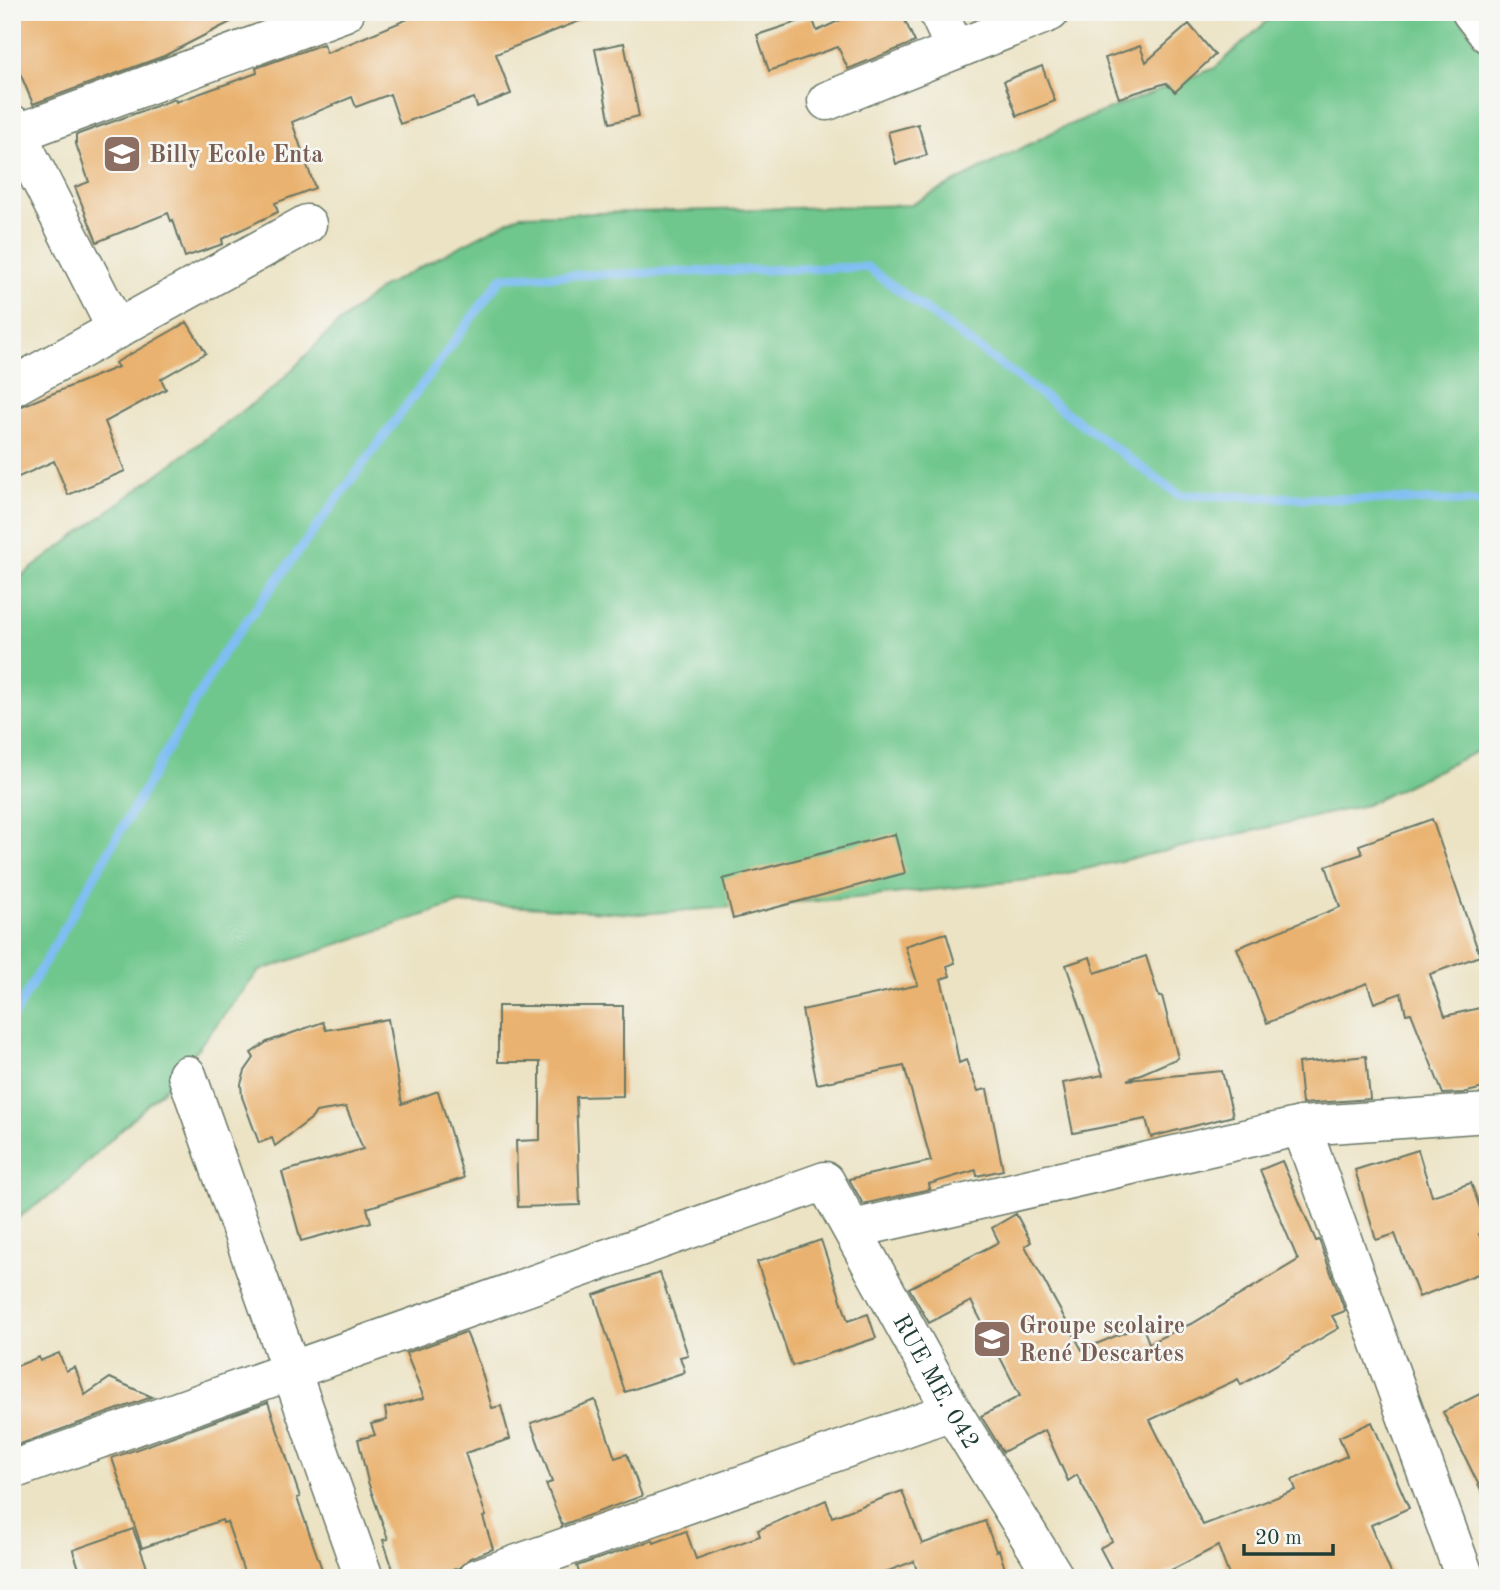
<svg xmlns="http://www.w3.org/2000/svg" width="1500" height="1590" font-family="'Old Standard TT',serif">
	<style>
		.green { fill: #70c78d; stroke: #488260; stroke-width: 2 }
		.lines { fill: none; stroke-linecap: round; stroke-linejoin: round }
		.stream { stroke: #7fbdf3; stroke-width: 9 }
		.building { fill: #eab270 }
		.minor-casing { stroke: #677766; stroke-width: 41 }
		.minor { stroke: #fff; stroke-width: 38 }
		.labels { text-anchor: middle; stroke-width: 5; stroke-linejoin: round; paint-order: stroke }
		.education-label { font-size: 24px; font-weight: bold; fill: #785e54; stroke: #f6f6f2; text-anchor: start }
		.street-label { font-size: 24px; fill: #1f3d34; stroke: #f6f6f2 }
	</style>
	<rect width="100%" height="100%" fill="#f6f6f2"/>
	<filter id="ink" filterUnits="userSpaceOnUse"><feTurbulence type="fractalNoise" baseFrequency=".0143" numOctaves="2"/><feDisplacementMap in="SourceGraphic" scale="14" xChannelSelector="R" yChannelSelector="G"/><feConvolveMatrix kernelMatrix="1 2 1 2 8 2 1 2 1" color-interpolation-filters="sRGB"/></filter>
	<filter id="wash" filterUnits="userSpaceOnUse"><feTurbulence type="fractalNoise" baseFrequency=".00686" numOctaves="4" result="noise"/><feDisplacementMap in="SourceGraphic" scale="28" xChannelSelector="R" yChannelSelector="G"/><feGaussianBlur stdDeviation="1.57" result="paint"/><feColorMatrix in="noise" values="0 0 0 0 0 0 0 0 0 0 0 0 0 0 0 0 0 1.4 0 .05"/><feComposite in="paint" operator="in"/></filter>
	<g filter="url(#wash)">
		<rect width="100%" height="100%" fill="#ece3c4"/>
		<!-- green -->
		<path class="green" d="M 1277,12 L 1456,12 L 1488,60 L 1488,746 L 1366,805 L 1046,878 L 855,898 L 638,914 L 459,903 L 259,971 L 170,1083 L 59,1189 L 12,1222 L 12,583 L 276,386 L 333,328 L 382,287 L 520,215 L 910,205 L 1061,128 L 1215,68 Z"/>
		<g class="lines">
			<!-- stream -->
			<path class="stream" d="M 12,1019 L 223,653 L 502,277 L 867,267 L 1179,495 L 1488,502"/>
		</g>
		<g id="blocks">
			<!-- building -->
			<path class="building" d="M 12,12 L 250,12 L 164,56 L 33,104 L 12,54 Z
				M 406,12 L 597,14 L 496,54 L 511,94 L 477,107 L 474,98 L 400,124 L 390,94 L 356,107 L 352,97 L 292,122 L 315,188 L 275,203 L 278,212 L 222,239 L 223,244 L 185,257 L 173,220 L 171,221 L 168,213 L 97,242 L 75,187 L 89,182 L 76,144 L 76,135 L 175,99 L 176,102 L 257,73 L 256,68 L 323,44 L 327,53 L 408,19 Z
				M 857,12 L 901,12 L 915,42 L 848,69 L 838,47 L 769,71 L 757,35 L 812,17 L 817,31 Z
				M 1189,24 L 1215,55 L 1175,92 L 1166,83 L 1119,98 L 1105,58 L 1140,46 L 1146,62 Z
				M 624,43 L 639,116 L 610,123 L 595,49 Z
				M 1042,66 L 1055,101 L 1017,116 L 1004,81 Z
				M 918,124 L 927,155 L 896,164 L 888,132 Z
				M 187,322 L 206,353 L 161,379 L 166,389 L 105,422 L 125,471 L 68,495 L 54,461 L 12,480 L 12,410 L 118,367 L 115,363 Z
				M 1432,819 L 1480,956 L 1430,974 L 1445,1016 L 1488,1006 L 1488,1087 L 1463,1093 L 1443,1094 L 1411,1013 L 1406,1014 L 1401,993 L 1374,1003 L 1367,983 L 1267,1023 L 1237,948 L 1340,907 L 1326,866 L 1362,854 L 1359,845 Z
				M 895,834 L 905,873 L 733,919 L 723,879 Z
				M 946,933 L 955,963 L 947,966 L 950,976 L 941,979 L 949,1010 L 959,1063 L 966,1060 L 978,1091 L 987,1089 L 1003,1170 L 977,1176 L 976,1170 L 929,1184 L 930,1189 L 863,1204 L 849,1179 L 931,1161 L 904,1066 L 817,1084 L 802,1010 L 918,985 L 905,946 Z
				M 1146,956 L 1159,997 L 1162,996 L 1178,1058 L 1127,1080 L 1222,1071 L 1233,1116 L 1151,1137 L 1146,1119 L 1073,1133 L 1063,1083 L 1103,1075 L 1066,965 L 1090,957 L 1095,973 Z
				M 498,1006 L 623,1006 L 623,1096 L 576,1097 L 580,1205 L 518,1207 L 516,1141 L 540,1140 L 540,1062 L 498,1062 Z
				M 388,1019 L 402,1104 L 438,1091 L 464,1178 L 367,1208 L 371,1222 L 301,1241 L 282,1172 L 363,1149 L 346,1107 L 316,1112 L 312,1118 L 275,1146 L 272,1138 L 259,1143 L 242,1097 L 241,1084 L 245,1071 L 254,1058 L 251,1053 L 267,1042 L 323,1022 L 326,1030 Z
				M 1366,1056 L 1370,1099 L 1302,1104 L 1298,1063 Z
				M 1418,1150 L 1432,1196 L 1471,1183 L 1488,1230 L 1479,1234 L 1488,1256 L 1488,1270 L 1419,1297 L 1395,1234 L 1376,1240 L 1355,1170 Z
				M 1282,1161 L 1316,1241 L 1319,1240 L 1345,1311 L 1332,1316 L 1339,1328 L 1241,1385 L 1238,1379 L 1150,1420 L 1203,1525 L 1296,1490 L 1292,1480 L 1347,1456 L 1339,1437 L 1372,1422 L 1409,1508 L 1371,1525 L 1393,1578 L 1230,1578 L 1218,1546 L 1156,1578 L 1116,1578 L 1100,1548 L 1112,1541 L 1077,1475 L 1068,1481 L 1045,1430 L 1003,1452 L 981,1416 L 1020,1396 L 971,1301 L 929,1323 L 909,1288 L 999,1242 L 992,1228 L 1016,1214 L 1031,1242 L 1025,1246 L 1082,1350 L 1142,1325 L 1149,1343 L 1195,1322 L 1298,1260 L 1260,1170 Z
				M 821,1240 L 848,1321 L 868,1314 L 876,1338 L 792,1366 L 757,1262 Z
				M 660,1273 L 688,1355 L 680,1357 L 685,1372 L 625,1392 L 594,1295 Z
				M 466,1332 L 480,1366 L 492,1408 L 501,1406 L 510,1439 L 465,1453 L 486,1516 L 483,1517 L 493,1549 L 470,1558 L 459,1568 L 425,1578 L 396,1578 L 383,1540 L 388,1539 L 368,1482 L 358,1439 L 375,1435 L 371,1424 L 387,1420 L 385,1408 L 424,1398 L 406,1353 Z
				M 59,1353 L 66,1371 L 75,1367 L 85,1395 L 110,1378 L 152,1397 L 12,1447 L 12,1368 L 39,1357 L 40,1361 Z
				M 1488,1390 L 1488,1504 L 1443,1412 Z
				M 595,1400 L 615,1458 L 627,1454 L 642,1496 L 562,1525 L 546,1484 L 552,1482 L 531,1423 Z
				M 268,1402 L 300,1497 L 297,1498 L 325,1578 L 246,1578 L 227,1522 L 223,1523 L 222,1520 L 142,1548 L 112,1458 Z
				M 902,1491 L 922,1544 L 985,1521 L 996,1551 L 999,1550 L 1008,1578 L 919,1578 L 914,1561 L 870,1578 L 581,1578 L 577,1566 L 653,1540 L 654,1543 L 686,1531 L 696,1559 L 760,1536 L 758,1530 L 826,1500 L 832,1517 Z
				M 133,1529 L 151,1578 L 82,1578 L 73,1550 Z"/>
		</g>
	</g>
	<g filter="url(#ink)">
		<use href="#blocks" fill-opacity="0" stroke="#677766" stroke-width="2"/>
		<g class="lines">
			<!-- minor casing -->
			<g class="minor-casing">
				<g id="minor">
					<path d="M 938,12 L 955,49"/>
					<path d="M 1471,12 L 1488,34"/>
					<path d="M 827,101 L 1050,12"/>
					<path d="M 12,124 L 117,330"/>
					<path d="M 18,133 L 345,12"/>
					<path d="M 12,387 L 307,224"/>
					<path d="M 187,1075 L 364,1578"/>
					<path d="M 1301,1126 L 1465,1578"/>
					<path d="M 853,1229 L 1301,1126 L 1488,1113"/>
					<path id="s1" d="M 12,1470 L 825,1181 L 952,1411 L 1055,1578"/>
					<path d="M 478,1578 L 952,1411"/>
				</g>
			</g>
			<!-- minor -->
			<use href="#minor" class="minor"/>
		</g>
	</g>
	<!-- icons -->
	<defs>
		<g id="school-square" transform="scale(2.0125)"><rect x="-9" y="-9" width="18" height="18" rx="4" fill="#8d6e63" stroke="#f6f6f2"/><path d="M0-5L7-2L0 1L-7-2ZM-4 1L0 2.5L4 1V4Q0 6-4 4Z" fill="#fff"/></g>
	</defs>
	<g fill-rule="evenodd">
		<use href="#school-square" x="122" y="154"/>
		<use href="#school-square" x="992" y="1339"/>
	</g>
	<g class="labels">
		<!-- education labels -->
		<g class="education-label">
			<text x="149" y="162">Billy Ecole Enta</text>
			<text x="1019" y="1333">Groupe scolaire<tspan x="1019" dy="28">René Descartes</tspan></text>
		</g>
		<!-- street labels -->
		<g class="street-label">
			<text dy="8" stroke="none"><textPath href="#s1" startOffset="1092">RUE ME. 042</textPath></text>
		</g>
	</g>
	<!-- margin -->
	<rect width="1500" height="1590" fill="none" stroke="#f6f6f2" stroke-width="42"/>
	<!-- scale -->
	<path d="M1244 1544v10h89v-10" fill="none" stroke="#1f3d34" stroke-width="3.5"/>
	<text x="1255" y="1544" font-size="21" fill="#1f3d34" stroke="#f6f6f2" stroke-width="5" paint-order="stroke">20 m</text>
</svg>
